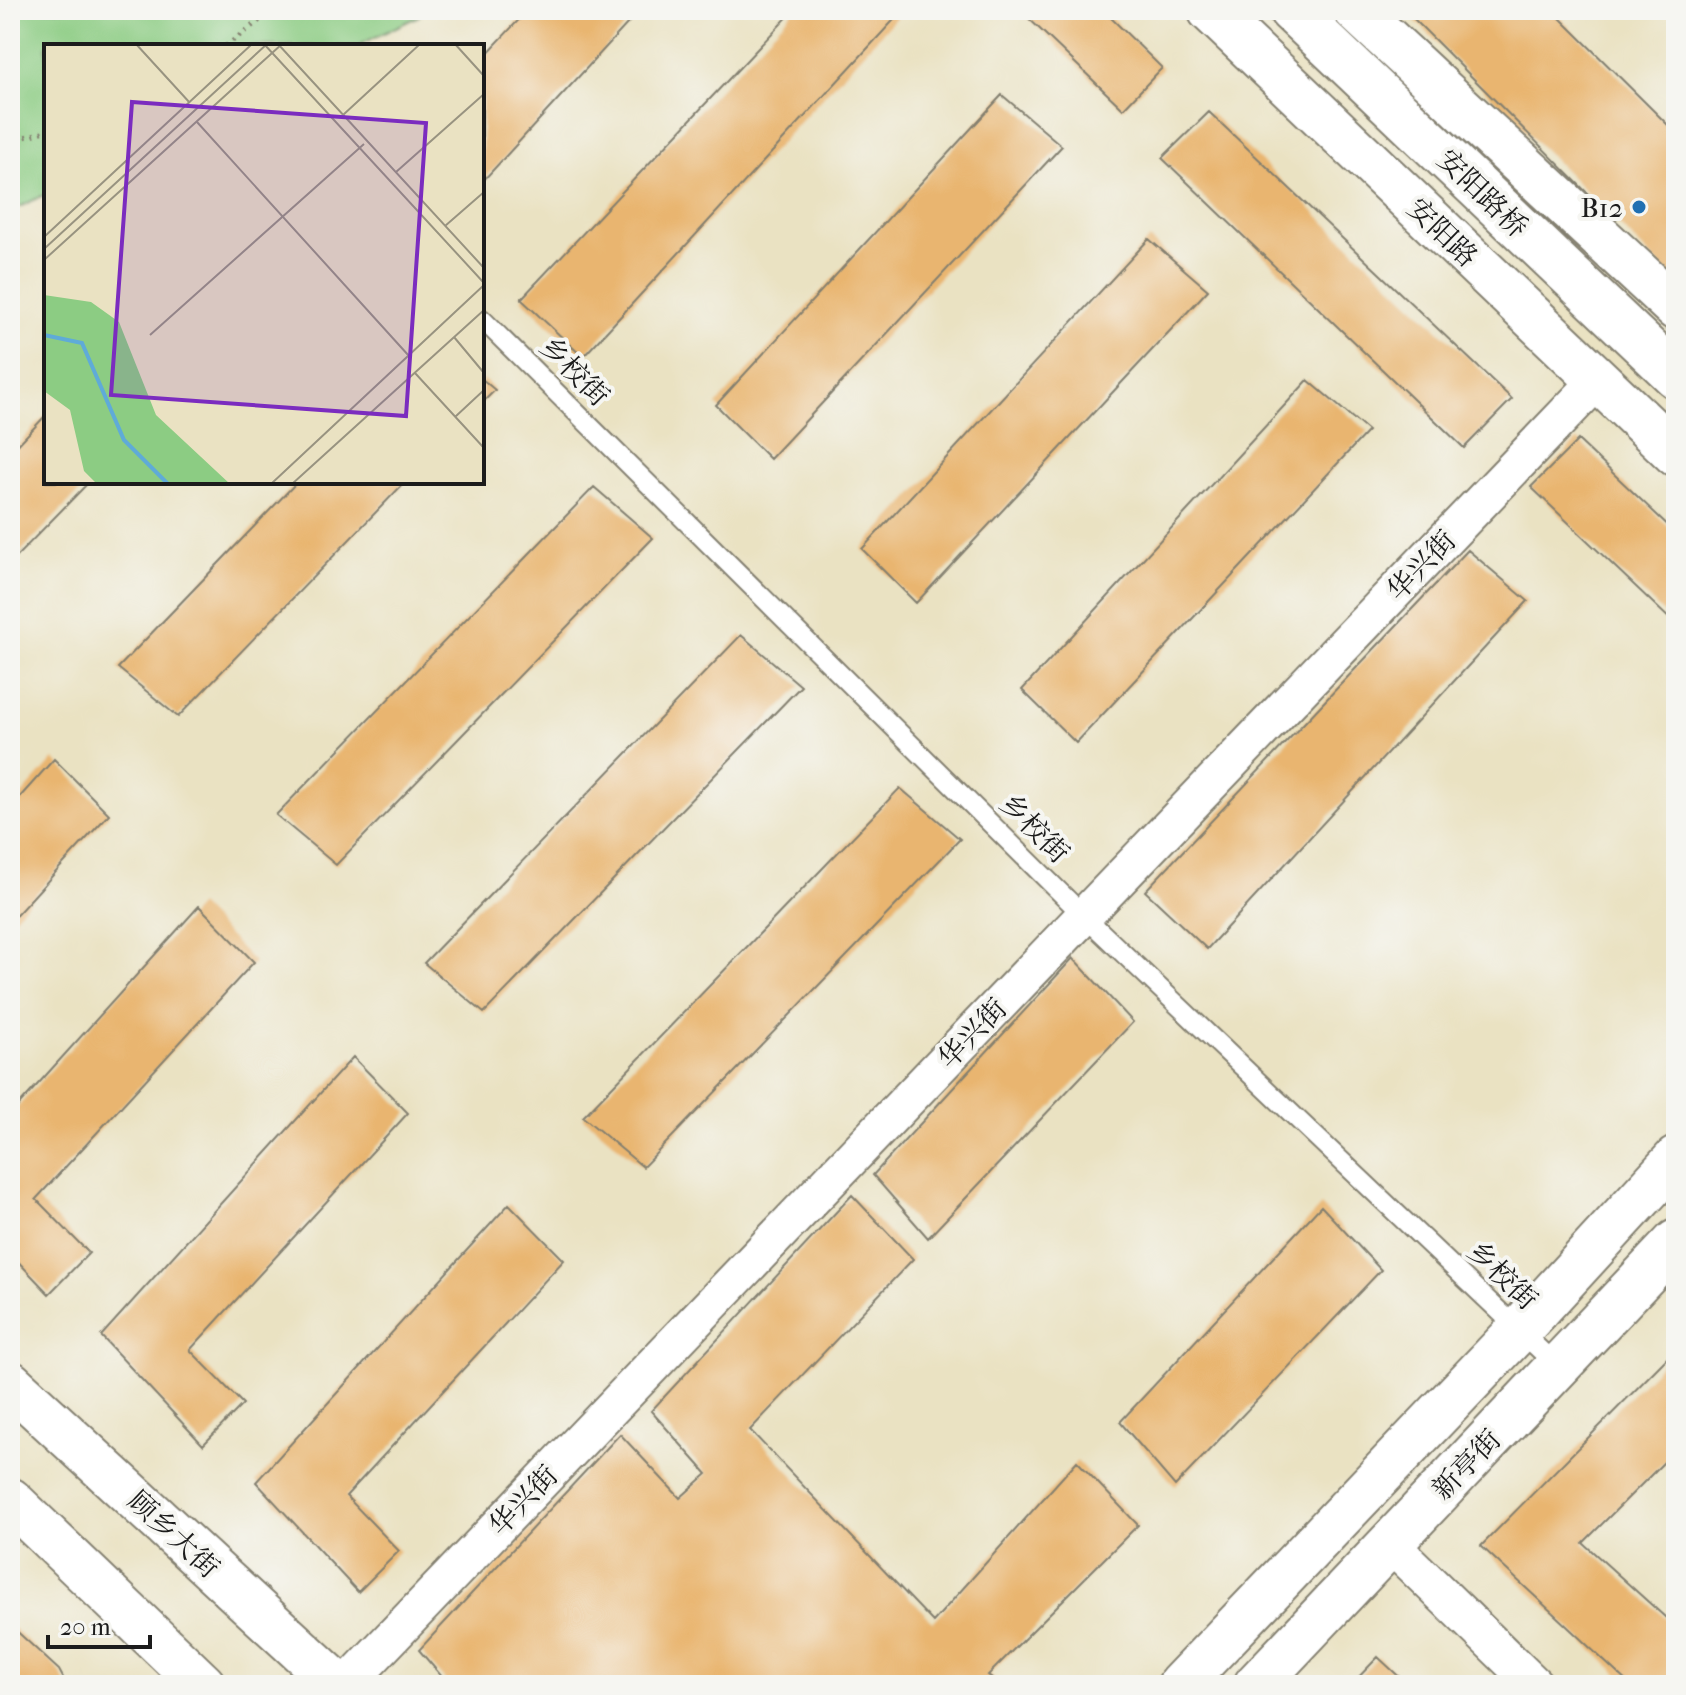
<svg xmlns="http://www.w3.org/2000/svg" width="1686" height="1695" font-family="'IM FELL French Canon','Noto Serif SC',serif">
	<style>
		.green { fill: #8ccc83; stroke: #547450; stroke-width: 2 }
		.building { fill: #e9b56f }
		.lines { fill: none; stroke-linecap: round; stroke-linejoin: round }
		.lane-casing { stroke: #837f6f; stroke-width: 22 }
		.street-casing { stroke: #837f6f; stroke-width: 40 }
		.secondary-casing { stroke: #837f6f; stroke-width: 48 }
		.primary-casing { stroke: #837f6f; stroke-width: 48 }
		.path { stroke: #837f6f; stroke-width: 5; stroke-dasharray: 2 6; stroke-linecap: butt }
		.lane { stroke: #fff; stroke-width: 18 }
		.street { stroke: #fff; stroke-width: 36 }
		.secondary { stroke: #fff; stroke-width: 44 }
		.primary { stroke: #fff; stroke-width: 44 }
		.poi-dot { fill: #1f6fb2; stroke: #f6f6f2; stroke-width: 3 }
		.labels { text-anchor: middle; stroke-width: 8; stroke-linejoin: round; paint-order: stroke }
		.street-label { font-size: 28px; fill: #1c1c1c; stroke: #f6f6f2 }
		.poi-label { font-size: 28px; fill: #1c1c1c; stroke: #f6f6f2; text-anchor: end }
		.inset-river { fill: none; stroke: #5fabd8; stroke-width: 4 }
		.inset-road { fill: none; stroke: #989380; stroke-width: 2 }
		.view { fill: #7b2cbf; fill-opacity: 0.15; stroke: #7b2cbf; stroke-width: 4 }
		.inset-edge { fill: none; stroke: #1c1c1c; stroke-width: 4 }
	</style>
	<rect width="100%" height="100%" fill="#f6f6f2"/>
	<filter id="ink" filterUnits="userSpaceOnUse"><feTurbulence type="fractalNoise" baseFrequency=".0125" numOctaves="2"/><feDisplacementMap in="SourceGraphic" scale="16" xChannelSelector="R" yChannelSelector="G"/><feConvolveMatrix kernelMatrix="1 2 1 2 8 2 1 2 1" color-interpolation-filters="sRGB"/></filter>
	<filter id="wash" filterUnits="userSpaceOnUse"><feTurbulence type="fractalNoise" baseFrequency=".006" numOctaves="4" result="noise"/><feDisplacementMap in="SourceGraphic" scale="32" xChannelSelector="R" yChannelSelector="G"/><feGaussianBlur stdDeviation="1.8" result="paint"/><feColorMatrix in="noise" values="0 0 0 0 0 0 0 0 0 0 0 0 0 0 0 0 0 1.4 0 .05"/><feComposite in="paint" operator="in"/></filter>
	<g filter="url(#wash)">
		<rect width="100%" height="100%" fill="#eae2c2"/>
		<!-- green -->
		<path class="green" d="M 10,10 L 423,10 L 419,16 L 357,46 L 46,46 L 46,194 L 10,212 Z"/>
		<g id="blocks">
			<!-- building -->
			<path class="building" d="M 528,10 L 640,10 L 482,182 L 482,59 Z
				M 794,10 L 903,10 L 583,357 L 521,299 Z
				M 1020,10 L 1103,10 L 1162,68 L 1123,109 Z
				M 1405,10 L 1552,10 L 1676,133 L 1676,282 Z
				M 1002,95 L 1062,146 L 770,459 L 716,405 Z
				M 1209,112 L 1512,399 L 1464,448 L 1162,158 Z
				M 1149,239 L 1208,290 L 916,603 L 862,549 Z
				M 482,379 L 495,390 L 482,403 Z
				M 1308,380 L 1368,431 L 1076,743 L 1022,690 Z
				M 46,415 L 46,482 L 89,482 L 15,558 L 10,554 L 10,453 Z
				M 1578,440 L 1676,533 L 1676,625 L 1531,487 Z
				M 297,482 L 405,482 L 178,717 L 118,668 Z
				M 594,487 L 653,538 L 336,865 L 276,815 Z
				M 1468,550 L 1528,601 L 1207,949 L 1145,891 Z
				M 741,635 L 801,686 L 484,1013 L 424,963 Z
				M 54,759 L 109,814 L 10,922 L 10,808 Z
				M 900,788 L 960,839 L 643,1167 L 583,1117 Z
				M 199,906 L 254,962 L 36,1199 L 89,1253 L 49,1294 L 10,1253 L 10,1115 Z
				M 1073,958 L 1133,1022 L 928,1238 L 873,1175 Z
				M 353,1057 L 408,1113 L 190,1350 L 243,1404 L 203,1445 L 101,1336 Z
				M 852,1195 L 913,1259 L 750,1430 L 933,1622 L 1077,1461 L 1138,1525 L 988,1675 L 1002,1685 L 515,1685 L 508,1678 L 502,1685 L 449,1685 L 419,1650 L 620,1434 L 680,1498 L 707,1474 L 651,1411 Z
				M 509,1204 L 564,1260 L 346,1496 L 399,1551 L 358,1592 L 256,1482 Z
				M 1321,1206 L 1381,1270 L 1175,1486 L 1120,1422 Z
				M 1676,1349 L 1676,1450 L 1583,1543 L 1676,1627 L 1676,1685 L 1630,1685 L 1481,1546 Z
				M 10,1625 L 59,1670 L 67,1685 L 10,1685 Z
				M 1378,1657 L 1408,1685 L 1351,1685 Z"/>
		</g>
	</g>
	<g filter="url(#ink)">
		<use href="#blocks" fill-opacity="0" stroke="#837f6f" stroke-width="2"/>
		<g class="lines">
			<!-- lane casing -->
			<g class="lane-casing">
				<path id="lane" d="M 482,319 L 1084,916 L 1558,1367"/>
			</g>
			<!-- street casing -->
			<g class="street-casing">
				<path id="street" d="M 1390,1544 L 1535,1685
					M 346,1685 L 1598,380"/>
			</g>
			<!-- secondary casing -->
			<g class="secondary-casing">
				<path id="secondary" d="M 1210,10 L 1676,454
					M 1291,10 L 1676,376
					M 1356,10 L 1676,308
					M 1180,1685 L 1519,1330 L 1676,1159
					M 1256,1685 L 1676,1242"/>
			</g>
			<!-- primary casing -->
			<g class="primary-casing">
				<path id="primary" d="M 10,1383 L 338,1685
					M 10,1500 L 203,1685"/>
			</g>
			<!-- path -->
			<path class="path" d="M 226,46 L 273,10
				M 10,141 L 46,131"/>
			<!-- lane -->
			<use href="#lane" class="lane"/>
			<!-- street -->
			<use href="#street" class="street"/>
			<!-- secondary -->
			<use href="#secondary" class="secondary"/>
			<!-- primary -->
			<use href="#primary" class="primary"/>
		</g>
	</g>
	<!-- markers -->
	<circle class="poi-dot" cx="1639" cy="207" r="8"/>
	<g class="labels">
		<!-- street labels -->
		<g class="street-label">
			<text transform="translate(1483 193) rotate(44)" y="10">安阳路桥</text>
			<text transform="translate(1443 232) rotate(44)" y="10">安阳路</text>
			<text transform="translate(575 371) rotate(45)" y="10">乡校街</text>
			<text transform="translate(1421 565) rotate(-46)" y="10">华兴街</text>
			<text transform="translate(1035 828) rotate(45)" y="10">乡校街</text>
			<text transform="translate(972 1033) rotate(-46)" y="10">华兴街</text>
			<text transform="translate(1503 1275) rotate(44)" y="10">乡校街</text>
			<text transform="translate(1466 1464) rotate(-46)" y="10">新亭街</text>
			<text transform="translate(523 1500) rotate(-46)" y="10">华兴街</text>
			<text transform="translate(174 1534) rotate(43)" y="10">顾乡大街</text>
		</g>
		<!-- poi labels -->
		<g class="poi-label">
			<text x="1623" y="217">B12</text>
		</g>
	</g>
	<!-- overview -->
	<g transform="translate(44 44)">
		<rect width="440" height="440" fill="#eae2c2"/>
		<path d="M 0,251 L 47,258 L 75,278 L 112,371 L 186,440 L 53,440 L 40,427 L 26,366 L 0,347 Z" fill="#8ccc83"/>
		<path class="inset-river" d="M 0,291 L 38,299 L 80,396 L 124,440"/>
		<path class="inset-road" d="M 92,0 L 146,59M 220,0 L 440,239M 234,0 L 440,224M 411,0 L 440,32M 299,71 L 376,0M 153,78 L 365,312M 352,128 L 440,50M 401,182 L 440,148M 0,193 L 208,0M 0,205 L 223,0M 0,216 L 238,0M 106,291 L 320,100M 410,293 L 440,329M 371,329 L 440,404M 411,373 L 440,346M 227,440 L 440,241M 248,440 L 440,266"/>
		<path class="view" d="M 88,58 L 382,79 L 362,372 L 67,351 Z"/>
		<rect width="440" height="440" class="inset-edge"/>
	</g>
	<!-- margin -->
	<rect width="1686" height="1695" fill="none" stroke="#f6f6f2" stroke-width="40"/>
	<!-- scale -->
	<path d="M48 1635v12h102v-12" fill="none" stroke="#1c1c1c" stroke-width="4"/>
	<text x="60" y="1635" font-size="24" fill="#1c1c1c" stroke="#f6f6f2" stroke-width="6" paint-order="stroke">20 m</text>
</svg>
